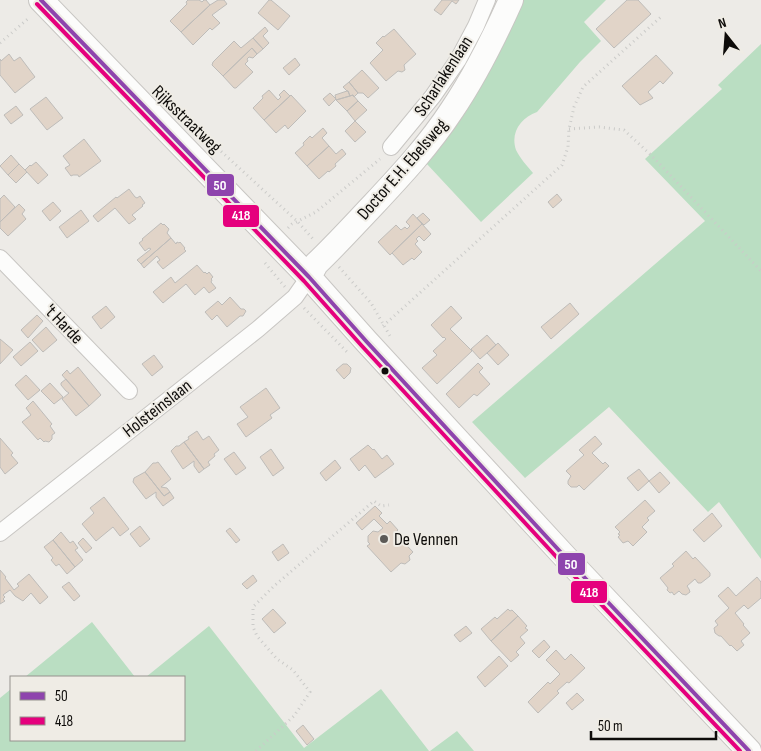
<svg xmlns="http://www.w3.org/2000/svg" width="761" height="751" font-family="'Sofia Sans Condensed',sans-serif">
	<style>
		.green { fill: #badec2 }
		.building { fill: #e1d4c8; stroke: #bebcb9 }
		.lines { fill: none; stroke-linecap: round; stroke-linejoin: round }
		.street-casing { stroke: #c8c6c3; stroke-width: 18 }
		.secondary-casing { stroke: #c8c6c3; stroke-width: 26 }
		.path { stroke: #cbcbc9; stroke-width: 3; stroke-dasharray: 1 4; stroke-linecap: butt }
		.street { stroke: #fcfcfb; stroke-width: 16 }
		.secondary { stroke: #fcfcfb; stroke-width: 24 }
		.bus-1-casing { stroke: #efece5; stroke-width: 8 }
		.bus-2-casing { stroke: #efece5; stroke-width: 8 }
		.bus-1 { stroke: #8e44ad; stroke-width: 4 }
		.bus-2 { stroke: #e5007d; stroke-width: 4 }
		.bus-dot { fill: #0e0c0a; stroke: #efece5; stroke-width: 2 }
		.poi-dot { fill: #5c5a57; stroke: #efece5; stroke-width: 2 }
		.labels { text-anchor: middle; stroke-width: 4; stroke-linejoin: round; paint-order: stroke }
		.street-label { font-size: 18px; fill: #0e0c0a; stroke: #efece5 }
		.poi-label { font-size: 18px; fill: #0e0c0a; stroke: #efece5; text-anchor: start }
		.line-badge { stroke: #efece5; stroke-width: 2 }
		.badge-label { font-size: 14px; text-anchor: middle; font-weight: bold; fill: #fff }
	</style>
	<rect width="100%" height="100%" fill="#edebe7"/>
	<!-- green -->
	<path class="green" d="M 520,0 L 606,0 L 584,22 L 601,41 L 580,62 L 537,112 C 521,118 510,132 516,150 C 520,158 527,166 533,173 L 481,222 L 426,163 Z
		M 761,44 L 761,559 L 719,502 L 708,512 L 609,407 L 525,478 L 472,422 L 705,221 L 645,159 L 722,89 L 718,85 Z
		M 92,622 L 135,677 L 25,677 Z
		M 209,626 L 304,748 L 381,689 L 429,751 L 0,751 L 0,698 L 11,689 L 11,740 L 184,740 L 184,677 L 146,677 Z
		M 457,731 L 474,751 L 430,751 Z"/>
	<!-- building -->
	<path class="building" d="M 188,0 L 199,0 L 202,2 L 204,0 L 206,0 L 210,5 L 181,32 L 170,21 L 187,4 L 186,2 Z
		M 218,0 L 224,0 L 227,4 L 212,15 L 220,23 L 212,30 L 210,28 L 193,45 L 181,32 L 210,5 Z
		M 269,0 L 271,0 L 290,16 L 278,30 L 258,13 Z
		M 442,0 L 459,0 L 456,4 L 452,1 L 441,15 L 434,10 Z
		M 627,0 L 638,0 L 651,14 L 614,48 L 596,29 Z
		M 265,27 L 268,31 L 263,36 L 269,43 L 263,49 L 253,38 Z
		M 394,29 L 416,54 L 404,65 L 405,70 L 402,72 L 398,71 L 386,81 L 370,63 L 383,50 L 376,43 L 383,36 L 384,37 Z
		M 253,38 L 263,49 L 257,54 L 252,48 L 223,76 L 212,65 L 213,62 L 234,41 L 241,48 Z
		M 252,48 L 257,54 L 253,58 L 249,57 L 247,59 L 248,61 L 245,64 L 253,72 L 236,88 L 234,88 L 223,76 Z
		M 9,54 L 14,61 L 20,57 L 35,77 L 15,93 L 0,75 L 0,59 L 1,61 Z
		M 656,55 L 673,73 L 663,84 L 660,81 L 648,92 L 653,98 L 640,105 L 622,86 Z
		M 295,58 L 300,65 L 289,75 L 283,68 Z
		M 362,70 L 379,88 L 368,98 L 363,93 L 358,93 L 349,82 Z
		M 349,82 L 358,93 L 354,97 L 353,95 L 350,96 L 348,91 L 347,91 L 343,87 Z
		M 269,90 L 278,100 L 281,97 L 279,95 L 284,90 L 290,96 L 264,120 L 253,108 L 263,98 L 262,96 Z
		M 347,91 L 348,91 L 350,96 L 336,100 L 335,95 Z
		M 330,93 L 336,99 L 329,106 L 323,99 Z
		M 291,95 L 306,111 L 288,129 L 285,125 L 276,133 L 264,120 Z
		M 353,95 L 358,101 L 347,111 L 336,100 Z
		M 46,97 L 63,118 L 47,130 L 30,109 Z
		M 358,101 L 367,110 L 355,121 L 347,111 Z
		M 16,106 L 23,115 L 11,124 L 4,115 Z
		M 355,121 L 366,132 L 355,142 L 345,131 Z
		M 323,128 L 327,133 L 322,138 L 329,146 L 307,166 L 295,153 L 304,145 L 303,143 L 310,136 L 312,138 Z
		M 84,139 L 101,161 L 79,177 L 78,175 L 73,175 L 71,176 L 65,168 L 70,165 L 63,156 Z
		M 329,146 L 336,154 L 342,149 L 346,154 L 335,164 L 336,166 L 329,172 L 328,171 L 319,179 L 307,166 Z
		M 11,155 L 19,164 L 8,175 L 0,166 Z
		M 36,162 L 48,175 L 38,184 L 25,170 L 30,165 L 31,166 Z
		M 19,164 L 27,172 L 16,183 L 8,175 Z
		M 129,189 L 135,197 L 137,198 L 140,196 L 145,203 L 142,205 L 143,206 L 132,215 L 136,219 L 129,224 L 115,208 L 98,222 L 93,216 L 116,197 L 117,198 Z
		M 557,194 L 562,200 L 553,208 L 548,202 Z
		M 4,195 L 15,207 L 0,222 L 0,199 Z
		M 53,202 L 61,211 L 50,221 L 42,211 Z
		M 19,204 L 25,210 L 22,214 L 26,219 L 8,236 L 0,228 L 0,222 Z
		M 81,210 L 89,221 L 67,238 L 59,227 Z
		M 423,213 L 430,220 L 424,225 L 417,218 Z
		M 413,214 L 422,224 L 390,255 L 378,242 L 396,225 L 401,230 L 405,227 L 407,229 L 410,226 L 406,222 Z
		M 161,223 L 163,225 L 164,224 L 169,229 L 167,233 L 171,238 L 141,264 L 137,260 L 151,249 L 149,248 L 145,251 L 139,243 L 143,240 L 142,239 Z
		M 422,224 L 431,234 L 424,241 L 419,236 L 416,239 L 418,241 L 415,244 L 422,252 L 414,260 L 412,258 L 403,265 L 392,253 Z
		M 171,238 L 176,244 L 177,242 L 179,243 L 180,242 L 185,248 L 184,249 L 186,251 L 163,269 L 157,262 L 160,260 L 157,256 L 144,268 L 141,264 Z
		M 197,265 L 204,273 L 205,272 L 207,274 L 209,272 L 213,277 L 211,279 L 212,280 L 211,282 L 216,288 L 209,293 L 204,287 L 195,295 L 186,284 L 163,303 L 153,292 L 171,277 L 175,283 Z
		M 230,297 L 241,309 L 244,309 L 246,311 L 243,316 L 240,316 L 227,327 L 217,315 L 212,320 L 205,312 L 218,301 L 222,305 Z
		M 570,303 L 579,314 L 551,339 L 541,327 Z
		M 106,306 L 115,317 L 101,329 L 92,317 Z
		M 451,306 L 462,318 L 450,329 L 472,351 L 437,384 L 422,368 L 437,355 L 433,351 L 446,339 L 444,337 L 443,338 L 431,325 Z
		M 37,315 L 43,321 L 28,338 L 21,330 Z
		M 46,327 L 57,340 L 43,352 L 32,340 Z
		M 487,335 L 496,345 L 480,359 L 471,349 Z
		M 0,339 L 13,350 L 0,364 Z
		M 30,342 L 38,351 L 21,366 L 13,357 Z
		M 498,343 L 509,355 L 498,365 L 487,353 Z
		M 154,355 L 163,367 L 152,376 L 142,364 Z
		M 478,363 L 483,368 L 479,372 L 490,384 L 477,396 L 474,394 L 459,408 L 446,394 Z
		M 343,364 L 347,364 L 351,368 L 350,373 L 344,379 L 336,370 Z
		M 78,367 L 101,395 L 89,406 L 62,375 L 67,370 L 70,374 Z
		M 26,375 L 40,390 L 28,400 L 15,385 Z
		M 66,379 L 89,406 L 76,416 L 62,399 L 69,393 L 66,391 L 61,385 L 61,383 Z
		M 50,383 L 63,397 L 54,404 L 41,391 Z
		M 266,388 L 280,408 L 270,415 L 272,418 L 246,437 L 237,424 L 248,417 L 240,407 Z
		M 33,401 L 52,424 L 50,426 L 55,433 L 52,435 L 52,439 L 49,442 L 45,441 L 44,442 L 40,438 L 38,440 L 22,422 L 31,415 L 26,408 Z
		M 197,431 L 203,440 L 209,436 L 219,450 L 214,454 L 215,456 L 208,462 L 210,465 L 204,469 L 184,442 L 189,439 L 188,437 Z
		M 595,436 L 602,444 L 592,453 L 603,464 L 605,462 L 609,466 L 584,490 L 579,485 L 577,487 L 571,487 L 568,484 L 568,481 L 571,476 L 566,471 L 584,455 L 579,450 Z
		M 0,438 L 13,453 L 11,455 L 18,463 L 5,474 L 0,467 Z
		M 184,442 L 204,469 L 199,473 L 194,466 L 194,461 L 183,469 L 171,451 L 176,446 L 179,446 Z
		M 368,445 L 373,450 L 374,449 L 382,459 L 387,455 L 394,464 L 375,478 L 365,465 L 359,471 L 350,459 Z
		M 271,449 L 284,468 L 273,476 L 260,457 Z
		M 234,452 L 246,468 L 236,475 L 224,459 Z
		M 335,460 L 341,468 L 326,481 L 320,473 Z
		M 158,462 L 171,479 L 161,487 L 167,488 L 170,492 L 164,496 L 145,472 L 153,463 L 156,463 Z
		M 639,469 L 649,481 L 638,491 L 627,478 Z
		M 145,472 L 164,496 L 170,492 L 174,498 L 163,506 L 156,497 L 156,492 L 146,499 L 133,482 L 134,478 Z
		M 660,472 L 670,483 L 659,493 L 649,481 Z
		M 104,497 L 129,529 L 120,536 L 113,527 L 96,541 L 82,524 L 94,513 L 90,508 Z
		M 645,500 L 655,511 L 647,518 L 649,520 L 642,527 L 647,532 L 633,546 L 628,541 L 623,543 L 618,537 L 620,535 L 618,534 L 620,532 L 615,527 Z
		M 375,506 L 382,513 L 379,516 L 387,524 L 390,521 L 398,530 L 395,533 L 413,552 L 409,556 L 410,560 L 405,564 L 401,563 L 391,572 L 367,546 L 370,544 L 368,542 L 368,536 L 373,531 L 378,532 L 383,528 L 374,519 L 362,530 L 356,523 Z
		M 712,513 L 722,526 L 704,542 L 693,530 Z
		M 140,526 L 150,539 L 140,547 L 130,534 Z
		M 230,528 L 240,540 L 236,543 L 226,531 Z
		M 61,532 L 70,543 L 73,541 L 78,548 L 75,550 L 83,560 L 75,567 L 53,540 Z
		M 83,538 L 92,548 L 86,553 L 78,543 Z
		M 53,540 L 75,567 L 67,574 L 59,564 L 56,566 L 51,560 L 53,558 L 44,547 Z
		M 283,544 L 289,553 L 278,561 L 272,552 Z
		M 686,551 L 693,559 L 695,557 L 710,573 L 710,576 L 701,583 L 698,583 L 695,579 L 687,586 L 689,589 L 690,592 L 686,595 L 682,594 L 679,591 L 674,595 L 672,592 L 670,593 L 667,590 L 668,588 L 660,578 L 674,566 L 672,564 Z
		M 0,570 L 6,577 L 5,578 L 14,590 L 19,586 L 17,584 L 29,574 L 48,597 L 40,604 L 31,593 L 23,601 L 15,596 L 10,590 L 3,595 L 5,597 L 3,599 L 5,601 L 0,604 Z
		M 253,575 L 257,581 L 247,589 L 242,584 Z
		M 757,577 L 761,582 L 761,598 L 748,609 L 744,605 L 735,613 L 744,624 L 743,625 L 750,633 L 741,641 L 744,645 L 737,651 L 731,645 L 730,646 L 721,636 L 719,636 L 715,633 L 714,628 L 718,625 L 715,621 L 729,608 L 718,596 L 728,587 L 736,596 Z
		M 69,582 L 80,596 L 74,601 L 62,587 Z
		M 273,609 L 286,623 L 274,633 L 262,619 Z
		M 508,609 L 510,611 L 512,610 L 518,616 L 491,641 L 481,629 L 495,617 L 497,619 Z
		M 518,616 L 527,626 L 525,628 L 528,630 L 520,637 L 525,643 L 516,652 L 519,655 L 511,662 L 491,641 Z
		M 466,626 L 472,633 L 460,642 L 454,635 Z
		M 544,640 L 550,647 L 539,658 L 532,651 Z
		M 556,650 L 565,660 L 571,654 L 585,668 L 569,683 L 567,682 L 557,691 L 559,693 L 538,713 L 528,702 L 548,682 L 550,684 L 560,674 L 546,660 Z
		M 499,656 L 508,666 L 485,687 L 477,677 Z
		M 577,693 L 584,700 L 572,710 L 566,703 Z
		M 303,725 L 314,739 L 307,745 L 296,731 Z"/>
	<g class="lines">
		<!-- street casing -->
		<g class="street-casing">
			<path id="street" d="M 391,147 L 433,96 L 458,60 L 476,26 L 487,0
				M 0,258 L 129,391
				M 0,533 L 258,329 L 295,297 L 309,277"/>
		</g>
		<!-- secondary casing -->
		<g class="secondary-casing">
			<path id="secondary" d="M 41,0 L 309,277 L 366,341 L 567,559 L 749,751
				M 309,277 L 316,264 C 336,245 355,224 374,204 C 402,174 429,145 452,110 C 475,76 494,38 511,0"/>
		</g>
		<!-- path -->
		<path class="path" d="M 0,43 L 30,17
			M 188,121 L 297,221 L 314,240
			M 569,129 L 599,127 L 624,130 L 652,156 L 761,271
			M 288,228 L 292,224 L 316,212 L 380,159
			M 265,263 L 285,287
			M 339,267 L 371,303 L 390,336
			M 304,308 L 349,354
			M 383,326 L 562,165 L 568,147 L 569,129 L 574,107 L 583,87 L 663,15
			M 256,751 L 294,716 L 310,692 L 293,670 L 277,659 L 257,636 L 253,627 L 253,607 L 274,586 L 374,501 L 381,506 L 389,505"/>
		<!-- street -->
		<use href="#street" class="street"/>
		<!-- secondary -->
		<use href="#secondary" class="secondary"/>
		<!-- bus-1 casing -->
		<g class="bus-1-casing">
			<path id="bus-1" d="M 41,0 L 309,277 L 366,341 L 567,559 L 749,751"/>
		</g>
		<!-- bus-2 casing -->
		<g class="bus-2-casing">
			<path id="bus-2" d="M 37,4 L 304,281 L 361,345 L 562,563 L 740,751"/>
		</g>
		<!-- bus-1 -->
		<use href="#bus-1" class="bus-1"/>
		<!-- bus-2 -->
		<use href="#bus-2" class="bus-2"/>
	</g>
	<!-- markers -->
	<circle class="bus-dot" cx="385" cy="371" r="4.5"/>
	<circle class="poi-dot" cx="384" cy="539" r="5"/>
	<g class="labels">
		<!-- street labels -->
		<g class="street-label">
			<text transform="translate(443 76) rotate(-57)" y="6">Scharlakenlaan</text>
			<text transform="translate(187 119) rotate(44)" y="6">Rijksstraatweg</text>
			<text transform="translate(402 169) rotate(-49)" y="6">Doctor E.H. Ebelsweg</text>
			<text transform="translate(64 324) rotate(46)" y="6">'t Harde</text>
			<text transform="translate(157 408) rotate(-38)" y="6">Holsteinslaan</text>
		</g>
		<!-- poi labels -->
		<g class="poi-label">
			<text x="394" y="545">De Vennen</text>
		</g>
	</g>
	<g class="line-badge">
		<rect x="206" y="173" width="29" height="24" rx="5" fill="#8e44ad"/>
		<rect x="222" y="204" width="38" height="24" rx="5" fill="#e5007d"/>
		<rect x="557" y="552" width="29" height="24" rx="5" fill="#8e44ad"/>
		<rect x="570" y="580" width="38" height="24" rx="5" fill="#e5007d"/>
	</g>
	<g class="badge-label">
		<text x="220" y="190">50</text>
		<text x="241" y="220">418</text>
		<text x="571" y="569">50</text>
		<text x="589" y="597">418</text>
	</g>
	<!-- legend -->
	<rect x="10" y="676" width="175" height="65" fill="#efece5" stroke="#95928d"/>
	<rect x="20" y="692" width="25" height="8" fill="#8e44ad" stroke="#95928d"/>
	<text x="55" y="701" font-size="15" fill="#0e0c0a">50</text>
	<rect x="20" y="717" width="25" height="8" fill="#e5007d" stroke="#95928d"/>
	<text x="55" y="726" font-size="15" fill="#0e0c0a">418</text>
	<!-- north arrow -->
	<g transform="translate(726 35) rotate(343)" stroke="#efece5" stroke-width="4" paint-order="stroke">
	<path d="M0-4L9 19L0 12L-9 19Z" fill="#0e0c0a"/>
	<text y="-8" font-size="14" font-weight="bold" text-anchor="middle" fill="#0e0c0a">N</text>
	</g>
	<!-- scale -->
	<path d="M591 731v8h125v-8" fill="none" stroke="#0e0c0a" stroke-width="2.5"/>
	<text x="598" y="731" font-size="15" fill="#0e0c0a" stroke="#efece5" stroke-width="4" paint-order="stroke">50 m</text>
</svg>
